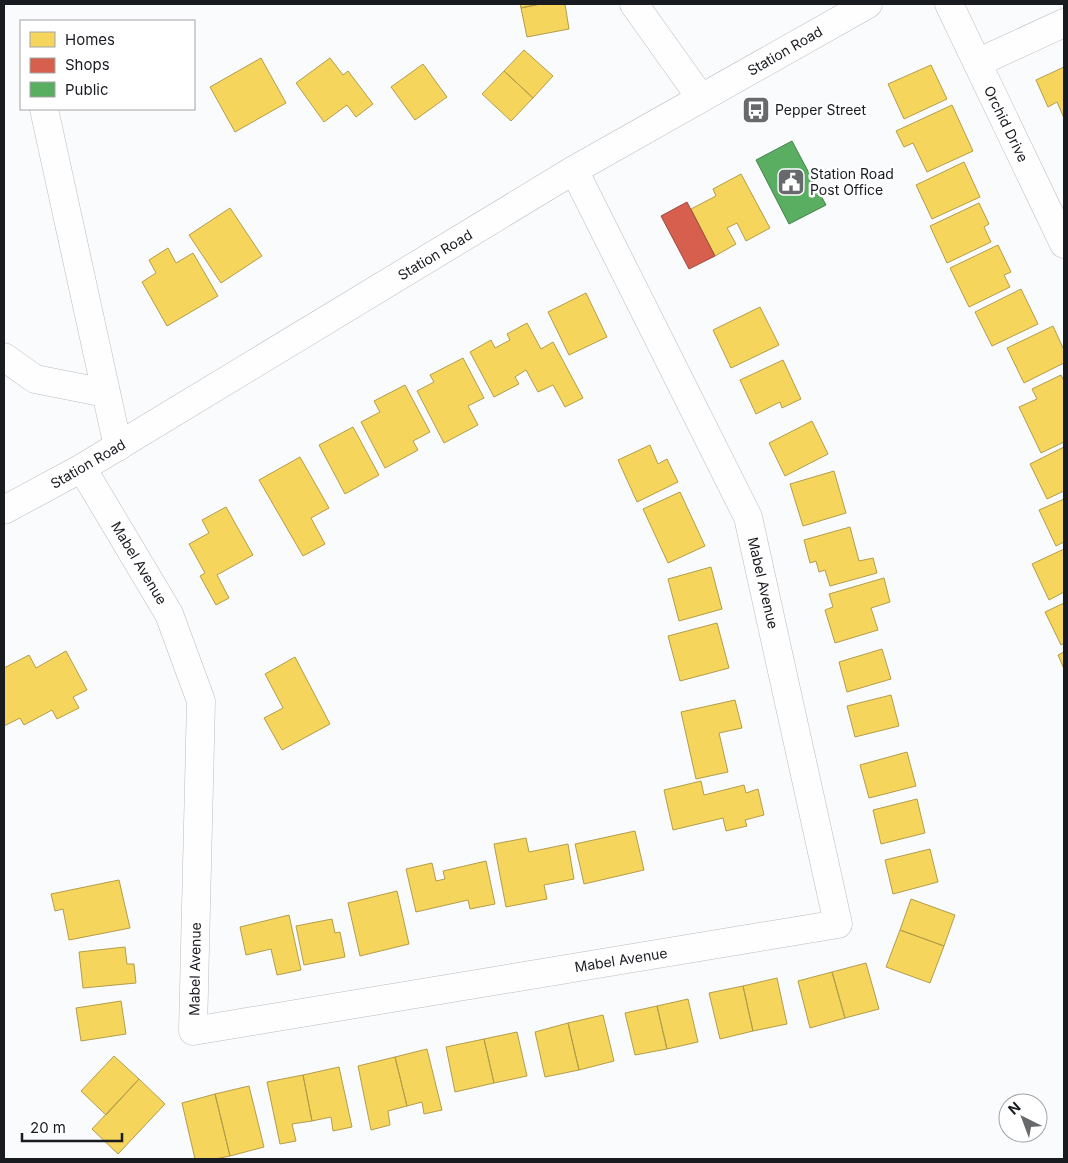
<svg xmlns="http://www.w3.org/2000/svg" width="1068" height="1163" font-family="Inter,sans-serif">
	<style>
		.homes { fill: #f6d55c; stroke: #b39d4a }
		.shops { fill: #d6604d; stroke: #9d4b40 }
		.public { fill: #5aae61; stroke: #46824e }
		.lines { fill: none; stroke-linecap: round; stroke-linejoin: round }
		.minor-casing { stroke: #babcbf; stroke-width: 29 }
		.major-casing { stroke: #babcbf; stroke-width: 29 }
		.minor { stroke: #fefeff; stroke-width: 28 }
		.major { stroke: #fefeff; stroke-width: 28 }
		.labels { text-anchor: middle; stroke-width: 5; stroke-linejoin: round; paint-order: stroke }
		.street-label { font-size: 14px; fill: #181b20; stroke: #fff }
		.poi-label { font-size: 14px; fill: #181b20; stroke: #fff; text-anchor: start }
	</style>
	<rect width="100%" height="100%" fill="#fafbfc"/>
	<!-- homes -->
	<path class="homes" d="M 520,4 L 540,4 L 521,8 Z
		M 540,4 L 565,4 L 569,29 L 527,37 L 521,8 Z
		M 524,50 L 553,76 L 533,98 L 504,71 Z
		M 261,58 L 286,103 L 235,132 L 210,87 Z
		M 330,58 L 343,75 L 348,71 L 373,104 L 356,117 L 347,105 L 324,122 L 296,83 Z
		M 423,64 L 447,97 L 415,120 L 391,87 Z
		M 931,65 L 947,99 L 904,119 L 888,84 Z
		M 1064,67 L 1064,118 L 1057,102 L 1048,107 L 1036,80 Z
		M 504,71 L 533,98 L 511,121 L 482,94 Z
		M 952,105 L 973,151 L 927,172 L 913,143 L 904,147 L 896,131 Z
		M 964,162 L 980,197 L 932,219 L 916,185 Z
		M 741,174 L 770,228 L 746,241 L 737,223 L 727,228 L 736,244 L 715,256 L 691,209 L 716,196 L 713,189 Z
		M 979,203 L 989,224 L 984,227 L 991,242 L 947,263 L 930,226 Z
		M 230,208 L 262,256 L 221,283 L 189,235 Z
		M 998,245 L 1011,272 L 1004,275 L 1010,287 L 969,307 L 950,268 Z
		M 168,248 L 176,263 L 193,253 L 218,296 L 167,326 L 142,282 L 156,273 L 149,260 Z
		M 1021,289 L 1038,324 L 992,346 L 975,312 Z
		M 586,293 L 607,337 L 569,355 L 548,312 Z
		M 760,307 L 779,345 L 731,368 L 713,330 Z
		M 527,323 L 541,349 L 553,342 L 583,398 L 565,407 L 553,385 L 538,392 L 526,370 L 515,377 L 519,384 L 494,397 L 470,352 L 491,340 L 495,348 L 510,340 L 507,334 Z
		M 1053,326 L 1064,350 L 1064,363 L 1024,383 L 1007,348 Z
		M 463,358 L 484,398 L 468,406 L 478,425 L 444,443 L 417,391 L 434,382 L 430,375 Z
		M 783,360 L 801,399 L 782,408 L 780,402 L 756,414 L 740,380 Z
		M 1061,375 L 1064,381 L 1064,442 L 1041,453 L 1019,407 L 1037,399 L 1032,389 Z
		M 405,385 L 430,432 L 413,441 L 418,450 L 385,468 L 361,422 L 380,412 L 374,401 Z
		M 812,421 L 828,454 L 785,476 L 769,443 Z
		M 353,427 L 379,475 L 345,494 L 319,445 Z
		M 650,445 L 658,464 L 667,459 L 678,482 L 637,502 L 618,460 Z
		M 1064,447 L 1064,491 L 1047,499 L 1030,464 Z
		M 300,457 L 329,508 L 311,518 L 325,544 L 303,556 L 259,480 Z
		M 834,471 L 846,513 L 803,526 L 790,484 Z
		M 680,492 L 705,546 L 668,563 L 643,509 Z
		M 1064,499 L 1064,542 L 1056,546 L 1039,510 Z
		M 226,507 L 253,555 L 217,575 L 229,598 L 216,605 L 200,576 L 205,573 L 189,544 L 209,533 L 202,520 Z
		M 850,527 L 859,561 L 873,558 L 877,573 L 830,586 L 825,570 L 819,572 L 816,561 L 810,563 L 804,540 Z
		M 1064,549 L 1064,592 L 1049,600 L 1032,564 Z
		M 711,567 L 722,609 L 679,621 L 668,579 Z
		M 884,578 L 890,602 L 871,608 L 878,630 L 835,643 L 825,610 L 833,607 L 829,594 Z
		M 1064,603 L 1064,643 L 1061,645 L 1045,612 Z
		M 717,623 L 729,668 L 680,681 L 668,636 Z
		M 882,649 L 891,679 L 847,692 L 839,662 Z
		M 66,651 L 87,690 L 73,697 L 79,708 L 57,719 L 52,710 L 24,725 L 20,718 L 4,726 L 4,668 L 29,655 L 36,668 Z
		M 1064,652 L 1064,669 L 1058,655 Z
		M 295,657 L 330,724 L 282,750 L 264,718 L 283,708 L 265,674 Z
		M 891,695 L 899,726 L 855,737 L 847,706 Z
		M 735,700 L 742,728 L 719,733 L 728,772 L 696,779 L 681,712 Z
		M 907,752 L 916,786 L 869,798 L 860,765 Z
		M 701,781 L 704,795 L 744,785 L 746,793 L 758,789 L 764,815 L 745,820 L 747,826 L 726,831 L 723,818 L 673,830 L 664,790 Z
		M 917,799 L 925,833 L 881,844 L 873,810 Z
		M 635,831 L 644,870 L 584,884 L 575,844 Z
		M 526,838 L 529,852 L 568,844 L 574,879 L 544,885 L 547,899 L 506,907 L 494,844 Z
		M 930,849 L 938,882 L 893,894 L 885,860 Z
		M 486,861 L 495,904 L 470,909 L 468,900 L 416,912 L 406,869 L 432,863 L 436,881 L 445,879 L 443,871 Z
		M 119,880 L 130,928 L 69,940 L 63,909 L 55,911 L 51,894 Z
		M 397,891 L 409,944 L 360,956 L 348,903 Z
		M 911,899 L 955,915 L 944,946 L 900,930 Z
		M 289,915 L 301,970 L 277,975 L 271,949 L 246,955 L 240,927 Z
		M 332,919 L 335,933 L 340,932 L 345,957 L 304,965 L 296,926 Z
		M 900,930 L 944,946 L 930,983 L 886,967 Z
		M 125,947 L 127,964 L 134,964 L 136,983 L 83,988 L 79,952 Z
		M 866,963 L 879,1009 L 845,1018 L 832,972 Z
		M 832,972 L 845,1018 L 810,1028 L 798,981 Z
		M 777,978 L 787,1024 L 753,1031 L 743,986 Z
		M 743,986 L 753,1031 L 720,1039 L 709,993 Z
		M 688,999 L 698,1042 L 667,1049 L 657,1006 Z
		M 121,1001 L 126,1034 L 81,1041 L 76,1008 Z
		M 657,1006 L 667,1049 L 635,1055 L 625,1013 Z
		M 603,1015 L 614,1061 L 579,1070 L 568,1023 Z
		M 568,1023 L 579,1070 L 545,1077 L 535,1032 Z
		M 517,1032 L 527,1076 L 494,1083 L 484,1039 Z
		M 484,1039 L 494,1083 L 455,1092 L 446,1047 Z
		M 427,1049 L 442,1110 L 424,1114 L 422,1102 L 407,1106 L 395,1057 Z
		M 114,1056 L 139,1079 L 106,1115 L 81,1091 Z
		M 395,1057 L 407,1106 L 388,1111 L 390,1125 L 371,1130 L 358,1066 Z
		M 339,1067 L 352,1127 L 333,1131 L 331,1117 L 312,1121 L 303,1075 Z
		M 303,1075 L 312,1121 L 292,1124 L 296,1141 L 280,1144 L 267,1082 Z
		M 139,1079 L 165,1104 L 118,1154 L 92,1129 Z
		M 249,1086 L 264,1147 L 230,1156 L 215,1094 Z
		M 215,1094 L 230,1156 L 215,1159 L 195,1159 L 182,1103 Z"/>
	<!-- shops -->
	<path class="shops" d="M 687,202 L 715,256 L 689,269 L 661,216 Z"/>
	<!-- public -->
	<path class="public" d="M 792,141 L 826,205 L 789,224 L 756,160 Z"/>
	<g class="lines">
		<!-- minor casing -->
		<g class="minor-casing">
			<path id="minor" d="M 634,4 L 701,98
				M 949,4 L 1064,244
				M 977,63 L 1064,23
				M 44,109 L 118,447
				M 4,357 L 35,379 L 106,393
				M 82,468 L 169,614 L 201,701 L 193,1031 L 838,924 L 748,517 L 574,170"/>
		</g>
		<!-- major casing -->
		<g class="major-casing">
			<path id="major" d="M 4,510 L 82,468 L 574,170 L 868,4"/>
		</g>
		<!-- minor -->
		<use href="#minor" class="minor"/>
		<!-- major -->
		<use href="#major" class="major"/>
	</g>
	<!-- icons -->
	<defs>
		<g id="bus-square" transform="scale(1.4375)"><rect x="-9" y="-9" width="18" height="18" rx="4" fill="#67696d" stroke="#fff"/><path d="M-5-6H5V4H4V6H2V4H-2V6H-4V4H-5ZM-3.5-4V0h7V-4ZM-3.5 1.2v1.5H-2V1.2ZM2 1.2v1.5H3.5V1.2Z" fill="#fff"/></g>
		<g id="civic-square" transform="scale(1.4375)"><rect x="-9" y="-9" width="18" height="18" rx="4" fill="#67696d" stroke="#fff"/><path d="M-.6-6.5H3V-4.5H.6V-3L4-1V1h2V6H-6V1h2V-1L-.6-3ZM-1.2 2.5V6h2.4V2.5Z" fill="#fff"/></g>
	</defs>
	<g fill-rule="evenodd">
		<use href="#bus-square" x="756" y="110"/>
		<use href="#civic-square" x="791" y="182"/>
	</g>
	<g class="labels">
		<!-- street labels -->
		<g class="street-label">
			<text transform="translate(785 51) rotate(-30)" y="5">Station Road</text>
			<text transform="translate(1006 124) rotate(64)" y="5">Orchid Drive</text>
			<text transform="translate(435 255) rotate(-31)" y="5">Station Road</text>
			<text transform="translate(88 464) rotate(-30)" y="5">Station Road</text>
			<text transform="translate(139 563) rotate(59)" y="5">Mabel Avenue</text>
			<text transform="translate(763 583) rotate(77)" y="5">Mabel Avenue</text>
			<text transform="translate(621 960) rotate(-9)" y="5">Mabel Avenue</text>
			<text transform="translate(195 969) rotate(-89)" y="5">Mabel Avenue</text>
		</g>
		<!-- poi labels -->
		<g class="poi-label">
			<text x="775" y="115">Pepper Street</text>
			<text x="810" y="179">Station Road<tspan x="810" dy="16">Post Office</tspan></text>
		</g>
	</g>
	<!-- border -->
	<rect width="1068" height="1163" fill="none" stroke="#181b20" stroke-width="10"/>
	<!-- legend -->
	<rect x="20" y="20" width="175" height="90" fill="#ffffff" stroke="#a3a4a6"/>
	<rect x="30" y="32" width="25" height="15" fill="#f6d55c" stroke="#a3a4a6"/>
	<text x="65" y="45" font-size="15" fill="#181b20">Homes</text>
	<rect x="30" y="58" width="25" height="15" fill="#d6604d" stroke="#a3a4a6"/>
	<text x="65" y="70" font-size="15" fill="#181b20">Shops</text>
	<rect x="30" y="82" width="25" height="15" fill="#5aae61" stroke="#a3a4a6"/>
	<text x="65" y="95" font-size="15" fill="#181b20">Public</text>
	<!-- north arrow -->
	<g transform="translate(1023 1118) rotate(318)"><circle r="24" fill="#ffffff" stroke="#a3a4a6"/>
	<path d="M0-4L9 19L0 12L-9 19Z" fill="#67696d"/>
	<text y="-8" font-size="14" font-weight="bold" text-anchor="middle" fill="#181b20">N</text>
	</g>
	<!-- scale -->
	<path d="M22 1133v8h100v-8" fill="none" stroke="#181b20" stroke-width="2.5"/>
	<text x="30" y="1133" font-size="15" fill="#181b20" stroke="#ffffff" stroke-width="4" paint-order="stroke">20 m</text>
</svg>
